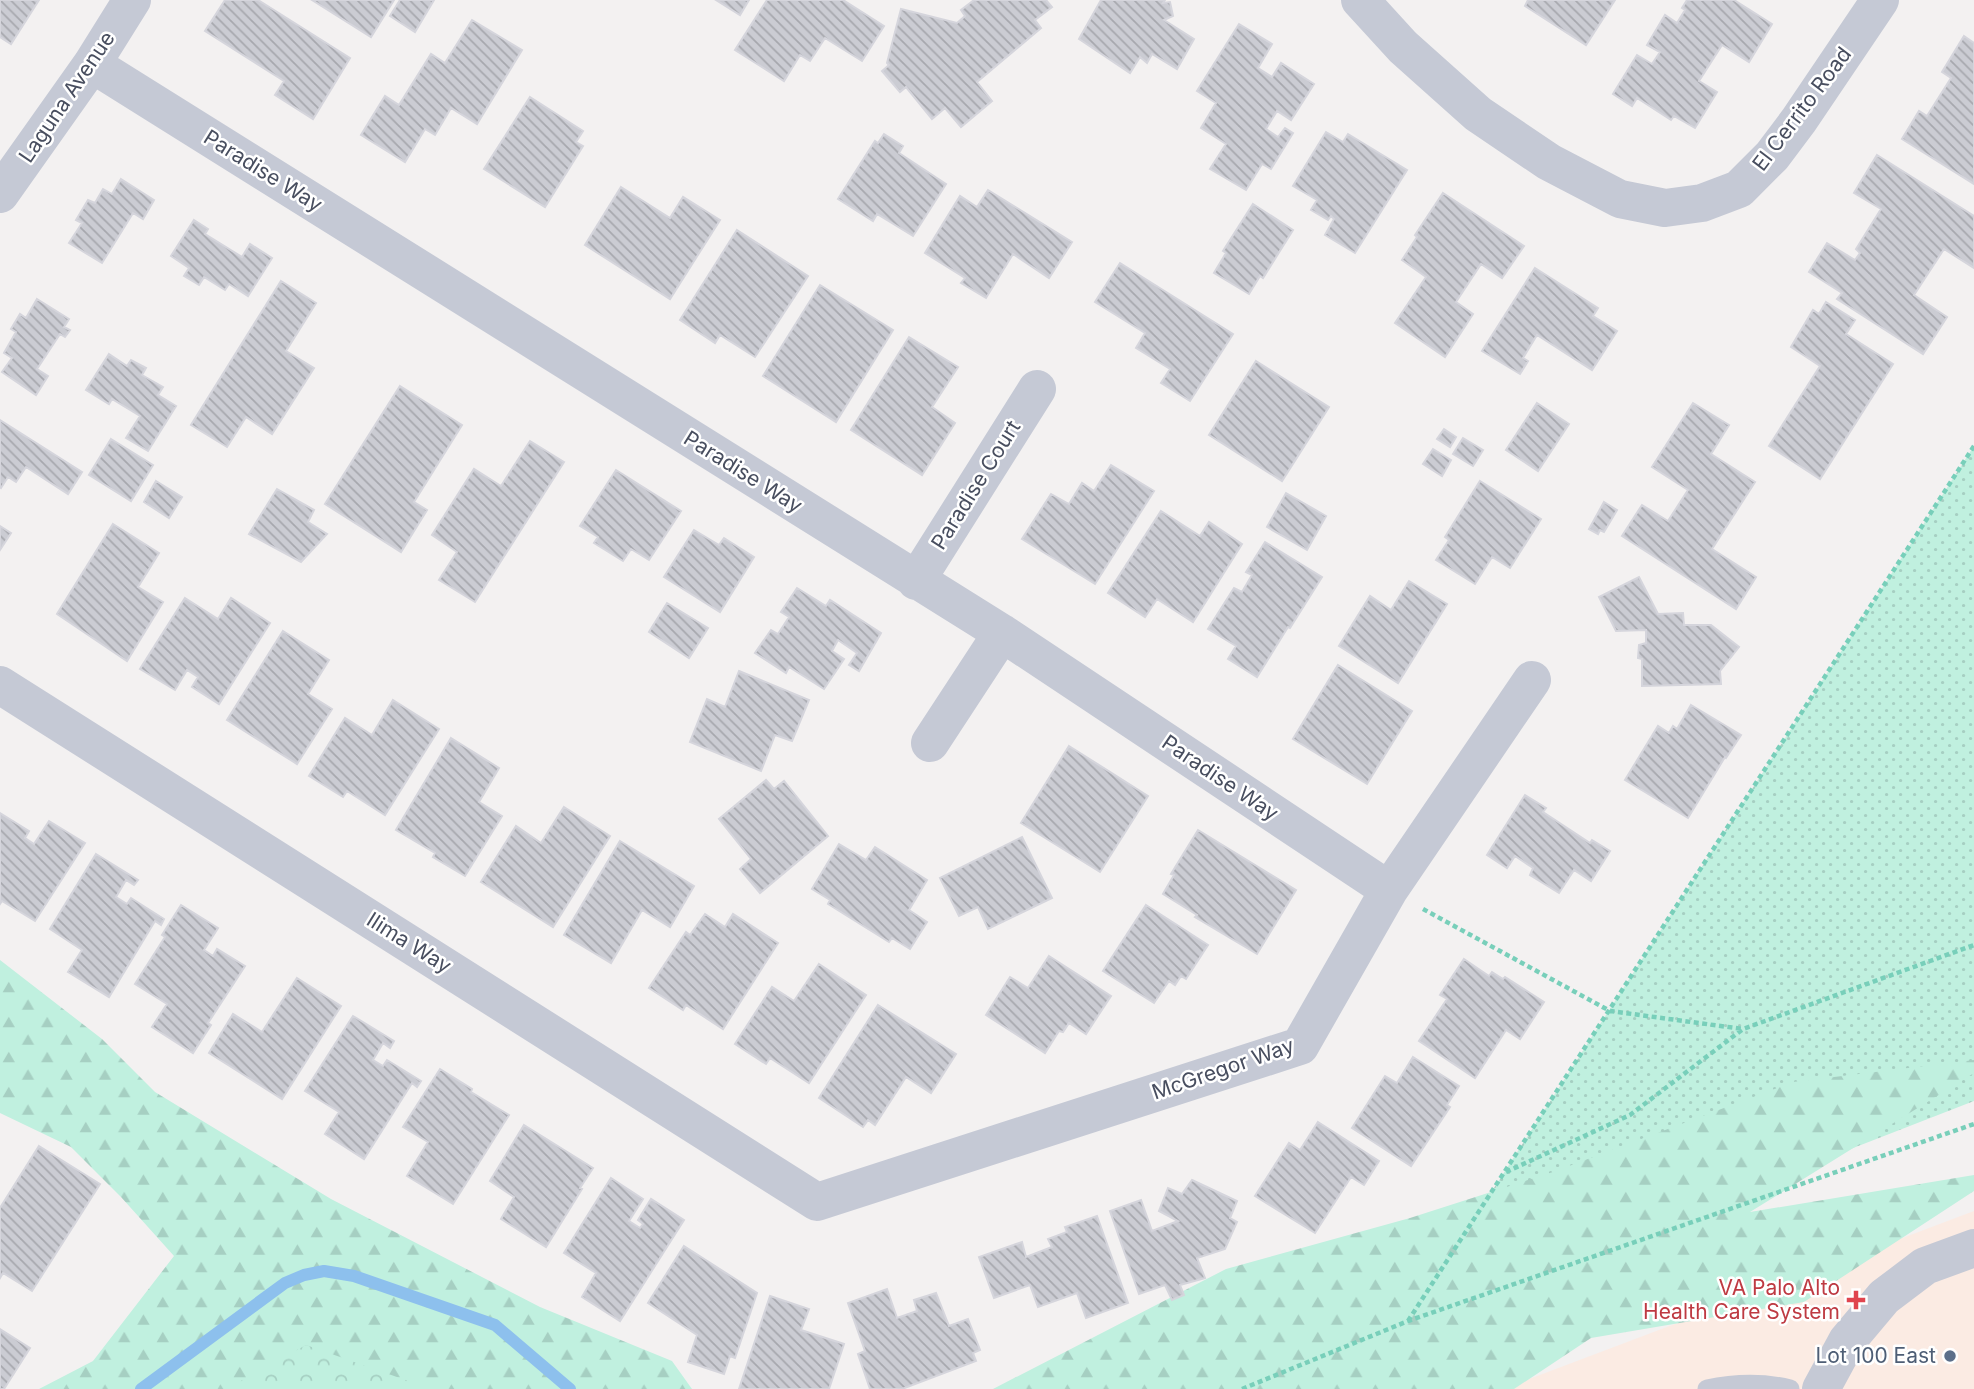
<svg xmlns="http://www.w3.org/2000/svg" width="1974" height="1389" font-family="Inter,sans-serif">
	<style>
		.medical { fill: #fbebe3 }
		.grass { fill: url(#grass-dots) }
		.forest { fill: url(#forest-firs) }
		.park { fill: url(#park-crowns) }
		.lines { fill: none; stroke-linecap: round; stroke-linejoin: round }
		.stream { stroke: #8dc0ed; stroke-width: 12 }
		.building { fill: url(#building-back-hatch); stroke: #d5d5dc; stroke-width: 2 }
		.path { stroke: #78cfba; stroke-width: 4.5; stroke-dasharray: 5 3.5; stroke-linecap: butt }
		.service { stroke: #c5c9d5; stroke-width: 19 }
		.minor { stroke: #c5c9d5; stroke-width: 38 }
		.health-dot { fill: #e0444e; stroke: #fff; stroke-width: 2.5 }
		.service-dot { fill: #5c6f8a; stroke: #fff; stroke-width: 2.5 }
		.labels { text-anchor: middle; stroke-width: 5; stroke-linejoin: round; paint-order: stroke }
		.street-label { font-size: 21px; fill: #484e5f; stroke: #fff }
		.health-label { font-size: 21px; fill: #be3a42; stroke: #fff; text-anchor: end }
		.service-label { font-size: 21px; fill: #4e5e75; stroke: #fff; text-anchor: end }
	</style>
	<defs>
		<pattern id="grass-dots" width="8" height="8" patternUnits="userSpaceOnUse" patternTransform="scale(1.75)"><rect width="8" height="8" fill="#c0f0df"/><path d="M2 2h.1M6 6h.1" fill="none" stroke="#a6cfc2" stroke-width="1.8" stroke-linecap="round"/></pattern>
		<pattern id="forest-firs" width="22" height="20" patternUnits="userSpaceOnUse" patternTransform="scale(1.75)"><rect width="22" height="20" fill="#c0f0df"/><path d="M5 1l3.5 6h-7zM16 11l3.5 6h-7z" fill="#a6cfc2"/></pattern>
		<pattern id="park-crowns" width="20" height="18" patternUnits="userSpaceOnUse" patternTransform="scale(1.75)"><rect width="20" height="18" fill="#c0f0df"/><path d="M2 6a3 3 0 1 1 6 0M12 15a3 3 0 1 1 6 0" fill="none" stroke="#a6cfc2"/></pattern>
		<pattern id="building-back-hatch" width="6" height="6" patternUnits="userSpaceOnUse" patternTransform="scale(1.75)"><rect width="6" height="6" fill="#cbccd3"/><path d="M-1 5l2 2M0 0l6 6M5-1l2 2" fill="none" stroke="#a7a8ae"/></pattern>
	</defs>
	<rect width="100%" height="100%" fill="#f3f1f1"/>
	<!-- medical -->
	<path class="medical" d="M 1974,1211 L 1974,1389 L 1503,1389 Z"/>
	<!-- grass -->
	<path class="grass" d="M 1974,446 L 1974,1101 L 1408,1321 Z"/>
	<!-- forest -->
	<path class="forest" d="M 0,960 L 102,1039 L 155,1092 L 331,1199 L 540,1307 L 672,1361 L 692,1389 L 39,1389 L 93,1361 L 174,1256 L 121,1197 L 71,1147 L 0,1113 Z
		M 1974,1060 L 1974,1073 L 1750,1212 L 1974,1175 L 1974,1191 L 1804,1302 L 1591,1338 L 1514,1389 L 993,1389 L 1226,1269 L 1410,1218 L 1553,1172 L 1793,1082 Z"/>
	<!-- park -->
	<path class="park" d="M 306,1345 L 431,1389 L 226,1389 Z"/>
	<g class="lines">
		<!-- stream -->
		<path class="stream" d="M 141,1389 L 285,1283 L 304,1275 L 324,1271 L 354,1276 L 495,1325 L 570,1389"/>
	</g>
	<!-- building -->
	<path class="building" d="M 0,0 L 39,0 L 11,44 L 0,37 Z
		M 225,0 L 258,0 L 350,58 L 313,119 L 275,95 L 284,81 L 205,31 Z
		M 312,0 L 394,0 L 371,37 Z
		M 400,0 L 434,0 L 415,32 L 390,16 Z
		M 716,0 L 749,0 L 740,15 Z
		M 767,0 L 843,0 L 884,26 L 862,61 L 825,38 L 810,61 L 800,55 L 784,81 L 735,50 Z
		M 974,0 L 1046,0 L 1052,7 L 1035,20 L 1041,28 L 977,82 L 992,101 L 961,127 L 945,108 L 932,119 L 906,87 L 900,92 L 882,71 L 889,65 L 887,63 L 901,9 L 957,23 L 965,16 L 961,10 Z
		M 1101,0 L 1165,0 L 1163,3 L 1170,2 L 1173,16 L 1164,20 L 1194,39 L 1177,69 L 1152,54 L 1147,63 L 1140,57 L 1130,73 L 1079,39 Z
		M 1528,0 L 1615,0 L 1586,45 L 1525,6 Z
		M 1687,0 L 1734,0 L 1772,24 L 1749,62 L 1722,45 L 1699,81 L 1717,92 L 1695,128 L 1674,116 L 1671,120 L 1637,98 L 1632,106 L 1613,94 L 1637,55 L 1652,64 L 1660,52 L 1647,45 L 1665,15 L 1677,23 L 1685,10 L 1682,8 Z
		M 472,20 L 522,50 L 477,124 L 451,108 L 435,135 L 425,129 L 405,162 L 361,135 L 385,96 L 399,105 L 431,54 L 445,63 Z
		M 1239,24 L 1272,44 L 1258,68 L 1272,77 L 1281,63 L 1314,84 L 1291,120 L 1277,111 L 1266,129 L 1278,137 L 1285,128 L 1293,133 L 1271,169 L 1262,164 L 1246,190 L 1210,169 L 1226,144 L 1201,128 L 1216,103 L 1197,91 Z
		M 1964,36 L 1974,43 L 1974,184 L 1902,139 L 1919,111 L 1927,116 L 1951,78 L 1942,72 Z
		M 530,97 L 583,131 L 576,142 L 583,146 L 545,207 L 484,169 Z
		M 1326,132 L 1343,142 L 1348,134 L 1407,170 L 1355,253 L 1325,235 L 1334,219 L 1331,216 L 1328,220 L 1311,210 L 1317,200 L 1293,186 Z
		M 884,134 L 903,146 L 899,153 L 946,184 L 913,236 L 877,214 L 873,221 L 838,199 L 875,141 L 878,143 Z
		M 1877,155 L 1974,216 L 1974,268 L 1944,249 L 1914,295 L 1947,317 L 1923,354 L 1837,299 L 1842,293 L 1809,272 L 1827,243 L 1855,260 L 1860,253 L 1856,249 L 1881,209 L 1854,193 Z
		M 121,179 L 154,200 L 143,219 L 133,213 L 102,263 L 69,243 L 82,223 L 76,220 L 88,200 L 95,203 L 103,189 L 112,194 Z
		M 621,187 L 670,218 L 683,197 L 720,220 L 670,299 L 585,245 Z
		M 988,190 L 1072,242 L 1049,278 L 1013,254 L 986,298 L 961,283 L 965,278 L 925,253 L 960,196 L 977,207 Z
		M 1443,193 L 1524,246 L 1502,278 L 1481,264 L 1456,302 L 1473,314 L 1445,357 L 1395,323 L 1426,277 L 1402,260 L 1417,237 L 1415,235 Z
		M 1253,204 L 1293,230 L 1263,278 L 1260,276 L 1249,294 L 1214,273 L 1226,253 L 1223,251 Z
		M 194,220 L 208,229 L 205,234 L 242,257 L 250,244 L 272,258 L 248,296 L 229,284 L 225,290 L 204,277 L 199,285 L 184,276 L 189,268 L 171,256 Z
		M 737,230 L 808,276 L 755,357 L 720,335 L 715,343 L 680,320 Z
		M 1120,263 L 1233,334 L 1190,401 L 1161,383 L 1170,369 L 1136,348 L 1145,333 L 1095,302 Z
		M 1535,268 L 1598,308 L 1593,316 L 1617,331 L 1592,370 L 1537,335 L 1523,358 L 1528,361 L 1520,374 L 1482,351 Z
		M 281,281 L 316,303 L 286,351 L 314,368 L 272,434 L 246,417 L 227,447 L 191,425 Z
		M 820,285 L 893,330 L 836,422 L 763,376 Z
		M 37,299 L 69,319 L 64,327 L 70,330 L 65,337 L 60,334 L 37,369 L 48,376 L 36,395 L 2,372 L 12,358 L 4,353 L 16,332 L 11,329 L 20,314 L 26,318 Z
		M 1826,302 L 1855,320 L 1846,334 L 1893,364 L 1820,479 L 1769,446 L 1820,366 L 1791,347 L 1813,310 L 1819,314 Z
		M 909,337 L 958,367 L 932,407 L 955,423 L 922,475 L 851,430 Z
		M 109,354 L 127,366 L 131,360 L 146,368 L 142,375 L 163,387 L 158,395 L 176,406 L 148,451 L 126,438 L 140,416 L 112,399 L 109,404 L 86,390 Z
		M 1256,361 L 1329,407 L 1282,481 L 1209,435 Z
		M 400,386 L 462,425 L 414,502 L 427,510 L 401,552 L 325,504 Z
		M 1537,403 L 1569,424 L 1538,471 L 1506,450 Z
		M 1693,403 L 1729,425 L 1711,454 L 1755,482 L 1712,549 L 1756,577 L 1736,609 L 1622,536 L 1642,505 L 1668,521 L 1688,490 L 1652,467 Z
		M 0,420 L 82,472 L 68,494 L 26,467 L 16,482 L 8,477 L 1,488 L 0,487 Z
		M 1444,429 L 1456,437 L 1450,447 L 1437,439 Z
		M 1463,438 L 1483,450 L 1473,466 L 1453,454 Z
		M 111,439 L 153,465 L 131,501 L 89,475 Z
		M 530,441 L 564,462 L 475,602 L 439,580 L 457,552 L 432,535 L 474,469 L 501,486 Z
		M 1433,449 L 1451,460 L 1442,476 L 1423,464 Z
		M 1111,465 L 1154,491 L 1095,584 L 1022,539 L 1051,494 L 1069,504 L 1082,483 L 1094,491 Z
		M 616,470 L 681,511 L 649,560 L 631,549 L 623,561 L 594,543 L 598,537 L 580,526 Z
		M 156,481 L 182,497 L 169,518 L 144,502 Z
		M 1480,481 L 1541,519 L 1510,568 L 1492,557 L 1475,584 L 1436,560 L 1449,540 L 1445,537 Z
		M 277,489 L 314,510 L 308,522 L 327,534 L 301,562 L 249,534 Z
		M 1286,493 L 1326,516 L 1307,550 L 1267,527 Z
		M 1604,502 L 1617,510 L 1604,532 L 1600,530 L 1598,534 L 1589,529 Z
		M 1161,511 L 1200,536 L 1209,522 L 1242,544 L 1193,622 L 1157,599 L 1145,617 L 1108,593 Z
		M 113,524 L 159,553 L 138,587 L 163,602 L 127,661 L 57,614 Z
		M 0,526 L 11,533 L 0,550 Z
		M 694,530 L 719,545 L 724,538 L 754,557 L 720,612 L 664,577 Z
		M 1265,542 L 1322,577 L 1290,628 L 1288,627 L 1257,677 L 1228,659 L 1236,646 L 1208,629 L 1234,588 L 1242,592 L 1252,575 L 1246,572 Z
		M 1639,577 L 1658,614 L 1683,613 L 1684,625 L 1711,625 L 1739,647 L 1720,671 L 1721,684 L 1642,686 L 1642,659 L 1638,658 L 1639,645 L 1646,643 L 1646,630 L 1616,631 L 1599,597 Z
		M 1409,581 L 1447,604 L 1398,683 L 1339,646 L 1370,596 L 1391,610 Z
		M 797,588 L 826,606 L 830,600 L 881,633 L 859,671 L 849,665 L 857,653 L 838,640 L 832,651 L 844,659 L 824,689 L 789,667 L 786,673 L 755,653 L 771,630 L 778,634 L 789,617 L 781,612 Z
		M 185,598 L 218,619 L 231,598 L 270,623 L 219,704 L 192,687 L 198,677 L 187,670 L 175,690 L 140,669 Z
		M 667,603 L 708,628 L 689,658 L 649,632 Z
		M 283,631 L 329,660 L 308,694 L 332,709 L 297,764 L 227,720 Z
		M 1338,665 L 1412,711 L 1367,784 L 1293,739 Z
		M 739,671 L 809,700 L 792,741 L 775,735 L 761,771 L 690,742 L 707,699 L 725,707 Z
		M 393,700 L 439,729 L 385,815 L 347,791 L 343,797 L 309,776 L 345,718 L 372,735 Z
		M 1691,705 L 1741,735 L 1726,758 L 1725,757 L 1688,818 L 1625,780 L 1658,726 L 1669,733 L 1673,726 L 1677,729 Z
		M 451,738 L 499,768 L 479,802 L 502,816 L 465,876 L 433,857 L 435,853 L 396,830 Z
		M 1069,746 L 1148,796 L 1100,872 L 1021,823 Z
		M 766,780 L 774,789 L 784,781 L 828,836 L 760,893 L 740,869 L 751,859 L 719,819 Z
		M 1525,795 L 1546,808 L 1543,812 L 1590,843 L 1592,840 L 1610,851 L 1591,881 L 1574,870 L 1559,893 L 1530,875 L 1533,868 L 1515,856 L 1507,868 L 1487,855 Z
		M 564,807 L 610,836 L 553,927 L 481,882 L 516,826 L 541,843 Z
		M 0,813 L 29,831 L 25,838 L 34,844 L 49,821 L 85,843 L 35,921 L 2,901 L 0,904 Z
		M 1198,830 L 1296,890 L 1257,954 L 1195,917 L 1197,915 L 1163,894 L 1174,875 L 1171,874 Z
		M 1022,837 L 1052,898 L 988,929 L 978,907 L 959,916 L 940,878 Z
		M 620,841 L 694,886 L 670,927 L 642,910 L 611,963 L 564,935 Z
		M 839,844 L 866,860 L 875,847 L 927,880 L 909,910 L 927,922 L 910,949 L 892,938 L 889,942 L 828,904 L 830,900 L 812,889 Z
		M 96,854 L 138,880 L 134,885 L 126,880 L 116,897 L 127,904 L 131,898 L 164,919 L 161,925 L 155,921 L 109,997 L 68,972 L 82,950 L 50,929 Z
		M 181,905 L 218,928 L 204,950 L 213,956 L 217,949 L 245,966 L 208,1023 L 211,1025 L 193,1053 L 152,1027 L 167,1004 L 135,984 L 165,937 L 162,935 Z
		M 1146,905 L 1208,945 L 1186,979 L 1181,976 L 1175,985 L 1169,981 L 1154,1003 L 1103,971 Z
		M 705,914 L 725,927 L 733,914 L 778,943 L 723,1029 L 686,1005 L 683,1010 L 649,988 L 686,932 L 690,935 Z
		M 1049,956 L 1111,996 L 1086,1034 L 1069,1023 L 1063,1032 L 1059,1031 L 1045,1053 L 986,1015 L 1010,977 L 1028,988 Z
		M 1464,959 L 1489,976 L 1492,972 L 1503,979 L 1505,977 L 1544,1002 L 1520,1039 L 1506,1030 L 1475,1078 L 1419,1041 L 1447,999 L 1440,995 Z
		M 819,964 L 866,995 L 809,1083 L 770,1058 L 766,1064 L 735,1044 L 772,987 L 794,1001 Z
		M 297,978 L 341,1006 L 282,1099 L 209,1053 L 233,1014 L 262,1032 Z
		M 878,1005 L 956,1054 L 931,1093 L 906,1077 L 875,1125 L 868,1120 L 863,1127 L 819,1098 Z
		M 353,1016 L 394,1041 L 390,1048 L 383,1043 L 373,1060 L 383,1066 L 387,1060 L 421,1081 L 417,1087 L 412,1083 L 364,1159 L 325,1134 L 339,1112 L 305,1091 Z
		M 1413,1057 L 1459,1086 L 1447,1105 L 1450,1107 L 1411,1166 L 1352,1128 L 1385,1076 L 1397,1083 Z
		M 440,1069 L 472,1089 L 471,1092 L 509,1115 L 453,1204 L 407,1176 L 428,1142 L 403,1127 Z
		M 1318,1122 L 1379,1161 L 1364,1185 L 1351,1177 L 1315,1233 L 1255,1196 L 1289,1143 L 1300,1150 Z
		M 524,1125 L 593,1168 L 580,1188 L 582,1189 L 546,1247 L 501,1219 L 514,1197 L 490,1181 Z
		M 39,1146 L 100,1184 L 32,1291 L 3,1273 L 0,1278 L 0,1208 Z
		M 611,1178 L 643,1199 L 629,1221 L 640,1228 L 643,1224 L 638,1220 L 651,1199 L 684,1220 L 620,1321 L 582,1297 L 596,1273 L 564,1253 Z
		M 1192,1180 L 1237,1201 L 1230,1218 L 1237,1222 L 1225,1249 L 1197,1258 L 1205,1278 L 1180,1285 L 1184,1295 L 1172,1300 L 1165,1285 L 1139,1294 L 1110,1211 L 1141,1200 L 1152,1231 L 1178,1221 L 1159,1211 L 1168,1188 L 1182,1194 Z
		M 1097,1216 L 1128,1303 L 1086,1318 L 1077,1293 L 1038,1307 L 1030,1285 L 994,1298 L 979,1257 L 1022,1242 L 1026,1257 L 1052,1247 L 1048,1239 L 1067,1232 L 1065,1227 Z
		M 684,1246 L 757,1293 L 735,1358 L 730,1356 L 724,1374 L 688,1362 L 697,1335 L 648,1303 Z
		M 887,1289 L 897,1318 L 917,1311 L 914,1300 L 936,1293 L 949,1326 L 968,1319 L 980,1350 L 973,1353 L 976,1361 L 902,1389 L 870,1389 L 858,1354 L 865,1351 L 848,1303 Z
		M 770,1296 L 809,1309 L 801,1330 L 844,1344 L 829,1389 L 739,1389 Z
		M 0,1329 L 30,1348 L 4,1389 L 0,1389 Z"/>
	<g class="lines">
		<!-- path -->
		<path class="path" d="M 1423,909 L 1610,1011 L 1743,1029
			M 1506,1172 L 1630,1115 L 1743,1029 L 1974,945
			M 1408,1321 L 1974,446
			M 1242,1389 L 1408,1321 L 1974,1124"/>
		<!-- service -->
		<path class="service" d="M 1707,1389 C 1735,1383 1762,1382 1790,1389"/>
		<!-- minor -->
		<path class="minor" d="M 1360,0 L 1403,47 L 1478,114 L 1549,162 L 1620,199 L 1665,208 L 1702,203 L 1739,189 L 1772,156 L 1799,120 L 1880,0
			M 92,64 L 1002,633 L 1389,890
			M 0,194 L 92,64 L 132,0
			M 916,581 L 1037,389
			M 0,685 L 817,1202 L 1300,1046 L 1389,890 L 1532,680
			M 930,743 L 1002,633
			M 1821,1389 L 1847,1341 L 1884,1297 L 1925,1266 L 1974,1248"/>
	</g>
	<!-- markers -->
	<path class="health-dot" d="M1852.5 1289.5h7v7h7v7h-7v7h-7v-7h-7v-7h7z"/>
	<circle class="service-dot" cx="1950" cy="1356" r="7"/>
	<g class="labels">
		<!-- street labels -->
		<g class="street-label">
			<text transform="translate(67 97) rotate(-56)" y="7">Laguna Avenue</text>
			<text transform="translate(1802 109) rotate(-53)" y="7">El Cerrito Road</text>
			<text transform="translate(263 171) rotate(32)" y="7">Paradise Way</text>
			<text transform="translate(743 472) rotate(32)" y="7">Paradise Way</text>
			<text transform="translate(976 485) rotate(-58)" y="7">Paradise Court</text>
			<text transform="translate(1220 778) rotate(34)" y="7">Paradise Way</text>
			<text transform="translate(409 943) rotate(32)" y="7">Ilima Way</text>
			<text transform="translate(1223 1069) rotate(-19)" y="7">McGregor Way</text>
		</g>
		<!-- health labels -->
		<g class="health-label">
			<text x="1840" y="1295">VA Palo Alto<tspan x="1840" dy="24">Health Care System</tspan></text>
		</g>
		<!-- service labels -->
		<g class="service-label">
			<text x="1936" y="1363">Lot 100 East</text>
		</g>
	</g>
</svg>
